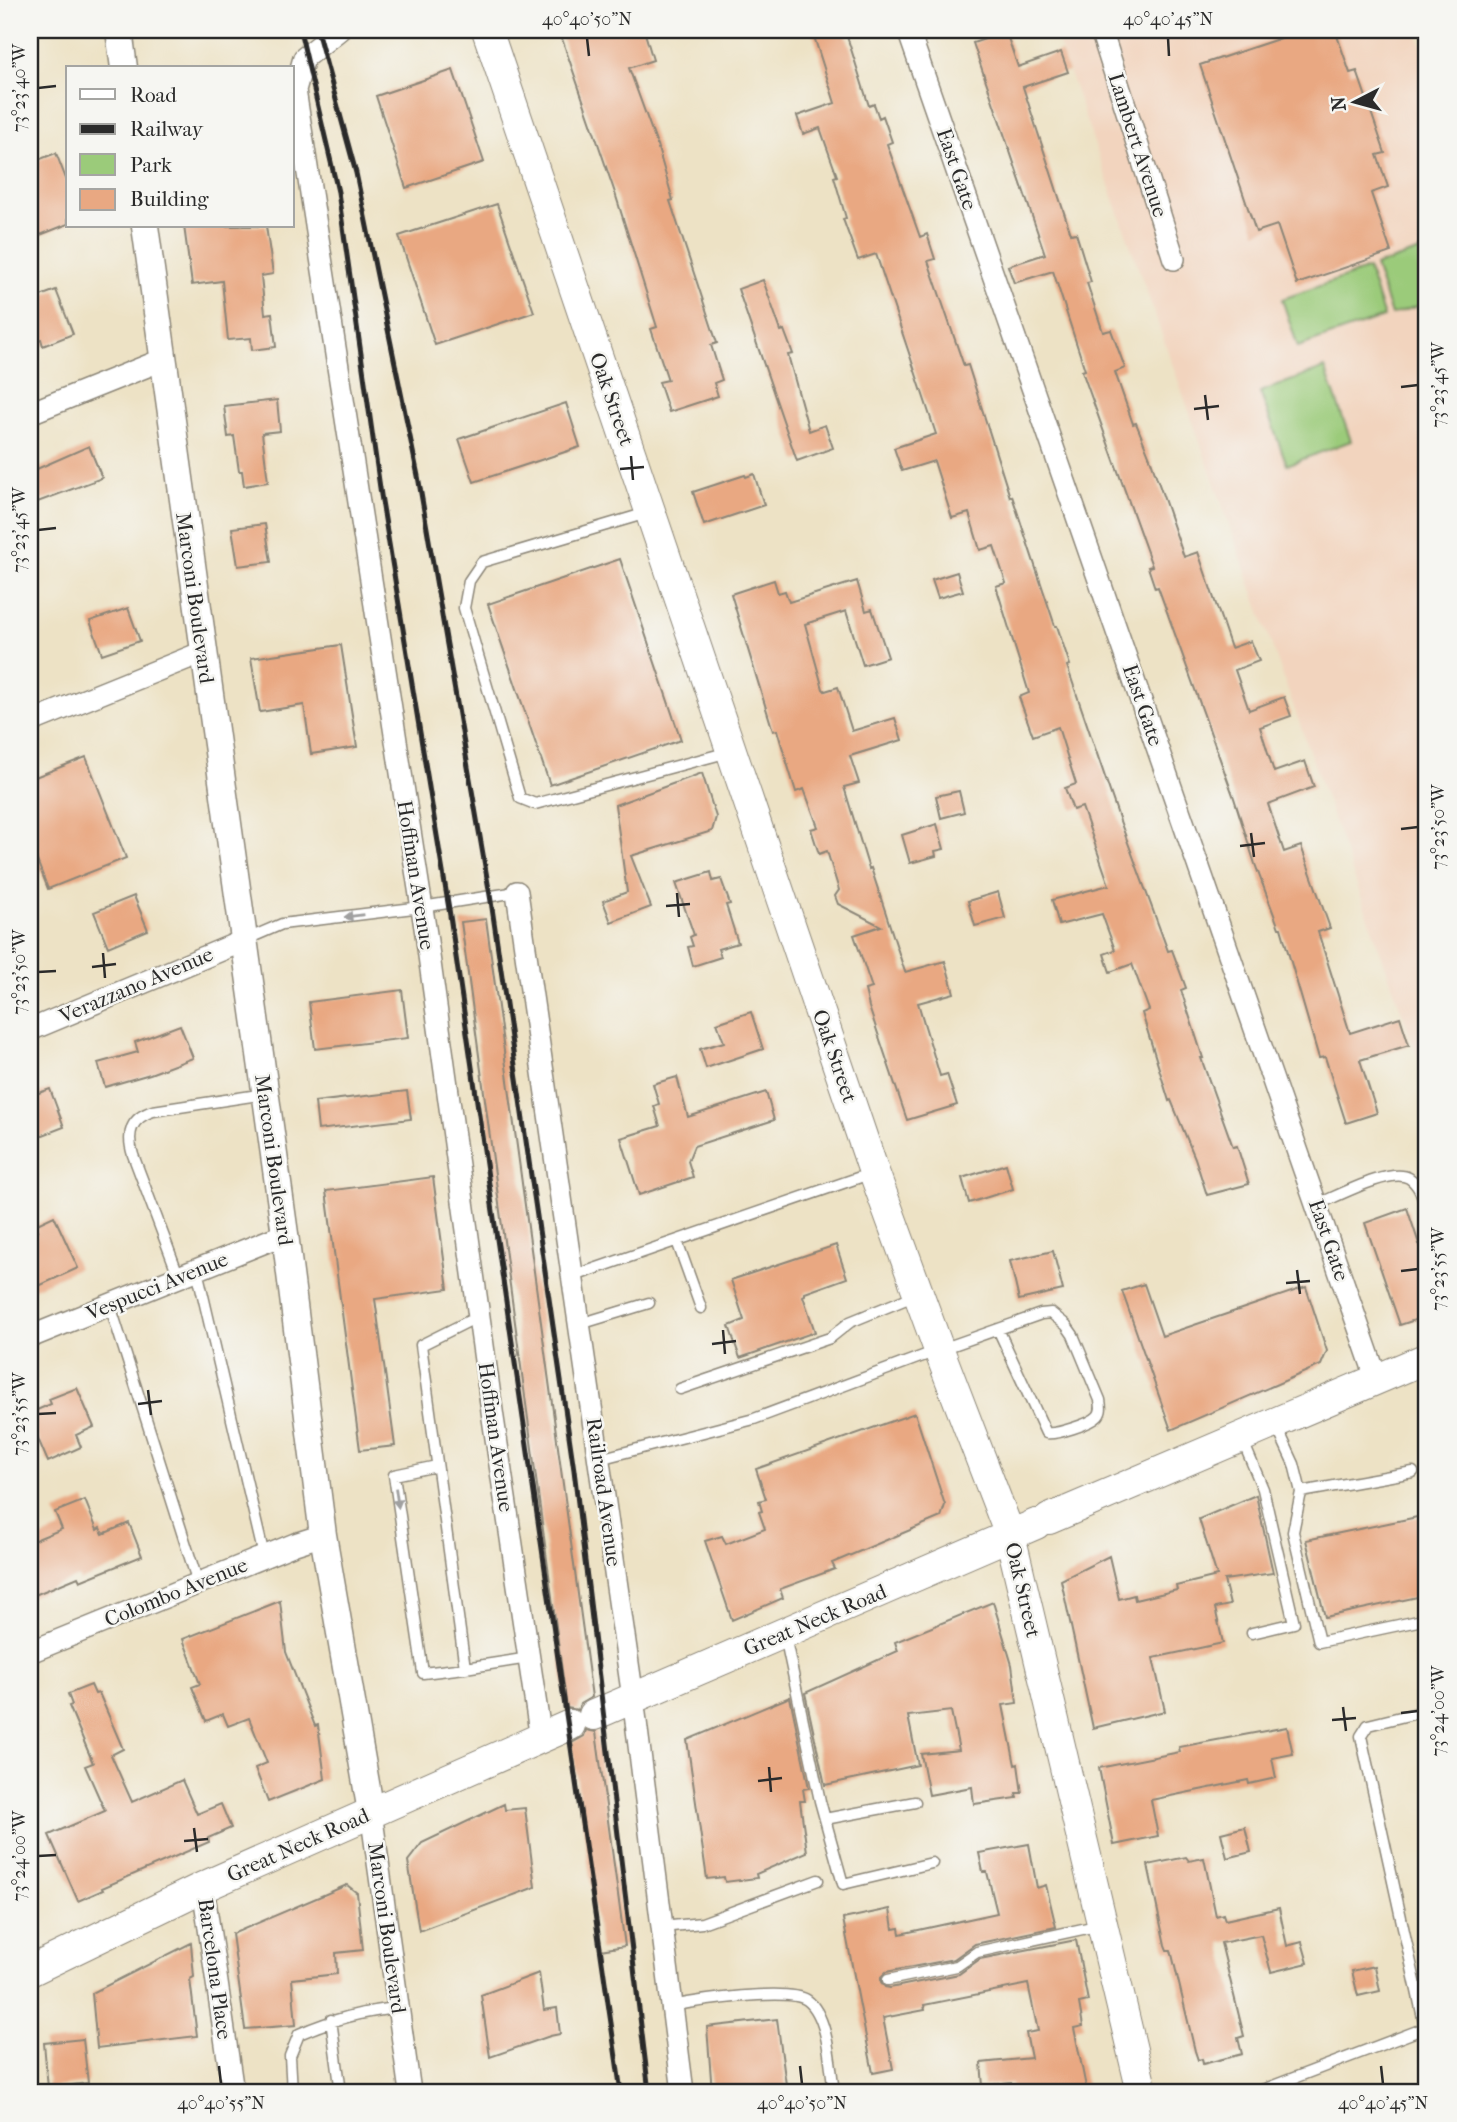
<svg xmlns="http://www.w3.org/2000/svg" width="1457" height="2122" font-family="'IM FELL French Canon',serif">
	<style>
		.built { fill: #f2d4be }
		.green { fill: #9bcb7a; stroke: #637b52; stroke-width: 2 }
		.building { fill: #e9a882 }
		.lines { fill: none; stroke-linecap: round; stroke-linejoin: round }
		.service-casing { stroke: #8c8678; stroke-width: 13 }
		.minor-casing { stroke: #8c8678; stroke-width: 24 }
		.tertiary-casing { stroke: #8c8678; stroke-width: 29 }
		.secondary-casing { stroke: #8c8678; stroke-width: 32 }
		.service { stroke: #fff; stroke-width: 10 }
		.minor { stroke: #fff; stroke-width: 21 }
		.tertiary { stroke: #fff; stroke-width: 26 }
		.secondary { stroke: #fff; stroke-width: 30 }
		.rail { stroke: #2b2b2b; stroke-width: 5 }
		.oneway { fill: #a0a0a0 }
		.ticks { fill: none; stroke: #2b2b2b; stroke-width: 2.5 }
		.labels { text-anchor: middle; stroke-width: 5; stroke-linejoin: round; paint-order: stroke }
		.street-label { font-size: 21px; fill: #2b2b2b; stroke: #f6f6f2 }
		.neatline { fill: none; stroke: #2b2b2b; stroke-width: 2.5 }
		.ticks-label { font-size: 18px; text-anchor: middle; fill: #2b2b2b }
	</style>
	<rect width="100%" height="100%" fill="#f6f6f2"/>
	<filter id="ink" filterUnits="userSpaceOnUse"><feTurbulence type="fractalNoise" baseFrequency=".0143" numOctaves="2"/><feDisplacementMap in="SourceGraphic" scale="14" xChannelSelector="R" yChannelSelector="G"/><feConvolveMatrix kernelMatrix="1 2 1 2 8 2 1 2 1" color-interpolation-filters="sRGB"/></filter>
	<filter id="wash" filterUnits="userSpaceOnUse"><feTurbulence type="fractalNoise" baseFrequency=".00686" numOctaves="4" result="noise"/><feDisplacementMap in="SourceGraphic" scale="28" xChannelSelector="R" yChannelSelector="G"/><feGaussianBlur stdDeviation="1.57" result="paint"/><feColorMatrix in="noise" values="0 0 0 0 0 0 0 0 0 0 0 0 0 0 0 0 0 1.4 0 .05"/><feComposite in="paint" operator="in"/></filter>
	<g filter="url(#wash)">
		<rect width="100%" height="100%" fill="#ede2c5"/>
		<!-- built -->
		<path class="built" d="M 1054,30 L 1416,30 L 1427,62 L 1427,1083 Z"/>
		<!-- green -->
		<path class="green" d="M 1427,249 L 1427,303 L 1391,315 L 1375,266 Z
			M 1368,269 L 1384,317 L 1298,347 L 1282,299 Z
			M 1325,368 L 1351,441 L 1287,465 L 1260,392 Z"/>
		<g id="blocks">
			<!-- building -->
			<path class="building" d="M 559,30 L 644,30 L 653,60 L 629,68 L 657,145 L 673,200 L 670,201 L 717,343 L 711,345 L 722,380 L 714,383 L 718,396 L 669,412 L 659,382 L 668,380 L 651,329 L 657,327 L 615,193 Z
				M 812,30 L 845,30 L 869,106 L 874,104 L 879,118 L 883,116 L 892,142 L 887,144 L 920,237 L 927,234 L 935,259 L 928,261 L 964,366 L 968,365 L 1010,497 L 1012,496 L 1055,626 L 1057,626 L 1070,665 L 1067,666 L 1120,821 L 1168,951 L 1172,950 L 1186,988 L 1181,990 L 1203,1058 L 1201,1058 L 1233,1147 L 1237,1146 L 1249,1184 L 1207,1195 L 1195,1158 L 1171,1100 L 1169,1101 L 1142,1013 L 1149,1010 L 1132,964 L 1110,972 L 1104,954 L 1115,950 L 1102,914 L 1059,925 L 1052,900 L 1109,885 L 1082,807 L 1073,810 L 1065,788 L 1076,784 L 1058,727 L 1033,736 L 1019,697 L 1029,693 L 996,586 L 1006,583 L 994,546 L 980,550 L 969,513 L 952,518 L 934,461 L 902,471 L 894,448 L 936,434 L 876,254 L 858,260 L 843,219 L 846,218 L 834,177 L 837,176 L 820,128 L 803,134 L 797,116 L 835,103 Z
				M 1305,30 L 1335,30 L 1350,73 L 1357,71 L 1385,153 L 1377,155 L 1388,187 L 1371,193 L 1391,252 L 1297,284 L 1277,225 L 1256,232 L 1200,65 Z
				M 1006,32 L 1018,67 L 1061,52 L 1068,72 L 1023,87 L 1071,234 L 1076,233 L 1091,282 L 1087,283 L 1103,332 L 1111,330 L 1125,368 L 1115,372 L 1133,424 L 1136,423 L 1150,458 L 1184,557 L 1198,552 L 1231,648 L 1251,641 L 1259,661 L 1235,670 L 1249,710 L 1284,697 L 1291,716 L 1260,727 L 1274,772 L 1305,761 L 1314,787 L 1268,804 L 1284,852 L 1301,846 L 1330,928 L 1318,932 L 1350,1033 L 1400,1017 L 1409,1045 L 1360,1060 L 1377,1113 L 1346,1123 L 1325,1057 L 1319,1058 L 1281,928 L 1279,928 L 1255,864 L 1234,798 L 1158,587 L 1155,588 L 1148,567 L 1152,566 L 1082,371 L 1085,370 L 1053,271 L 1014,283 L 1008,266 L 1045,254 L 973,43 Z
				M 453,70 L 484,162 L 406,188 L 376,96 Z
				M 56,153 L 68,184 L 68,224 L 30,239 L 30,163 Z
				M 497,204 L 534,312 L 435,345 L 399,236 Z
				M 184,226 L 266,226 L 273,274 L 261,276 L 265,314 L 272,313 L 276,347 L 252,350 L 251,338 L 228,340 L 222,281 L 192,285 Z
				M 763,280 L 781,331 L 784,330 L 793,354 L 788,355 L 809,431 L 825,425 L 833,448 L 797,461 L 738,289 Z
				M 56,290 L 73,334 L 43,346 L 41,339 L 30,343 L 30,300 Z
				M 277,400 L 280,431 L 262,433 L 268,482 L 244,486 L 242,471 L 239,471 L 234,436 L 228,437 L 224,406 Z
				M 566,403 L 580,447 L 474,482 L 459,439 Z
				M 89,446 L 102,478 L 35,503 L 30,489 L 30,472 Z
				M 754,474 L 764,505 L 704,525 L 693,492 L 745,475 L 746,477 Z
				M 265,524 L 271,562 L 238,566 L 232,528 Z
				M 620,559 L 681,740 L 550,785 L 488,604 Z
				M 957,572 L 963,591 L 938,598 L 932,580 Z
				M 774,580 L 778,593 L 785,591 L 789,602 L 857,581 L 866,611 L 872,609 L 888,657 L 863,665 L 846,611 L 805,624 L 823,689 L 825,691 L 838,687 L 852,731 L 895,718 L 902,740 L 850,756 L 859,783 L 844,787 L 869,869 L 871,868 L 905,972 L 945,961 L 954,993 L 918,1003 L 940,1076 L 947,1074 L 957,1105 L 907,1120 L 869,1007 L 865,990 L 872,988 L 854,935 L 881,926 L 838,904 L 835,896 L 839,890 L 827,851 L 819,854 L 811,829 L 818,827 L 804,789 L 796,792 L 777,730 L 773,731 L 731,594 Z
				M 128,608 L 140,641 L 102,654 L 90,621 Z
				M 341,645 L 357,747 L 311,754 L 304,705 L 260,712 L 251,658 Z
				M 86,757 L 126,858 L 48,889 L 30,842 L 30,779 Z
				M 702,773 L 716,817 L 712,831 L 631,856 L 651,907 L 611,922 L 603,901 L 627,892 L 615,805 Z
				M 959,791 L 964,812 L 941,818 L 936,796 Z
				M 937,824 L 944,849 L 935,851 L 936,856 L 910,863 L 902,835 Z
				M 711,872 L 713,881 L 721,879 L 730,904 L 726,905 L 738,943 L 718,949 L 721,957 L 693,966 L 688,947 L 693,946 L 690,937 L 694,935 L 676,883 Z
				M 998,892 L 1005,918 L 975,926 L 968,901 Z
				M 134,896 L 148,930 L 108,947 L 94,912 Z
				M 486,919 L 592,1697 L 580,1704 L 578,1710 L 567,1708 L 461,922 Z
				M 402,990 L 408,1038 L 315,1049 L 309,1002 Z
				M 751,1012 L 763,1049 L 706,1068 L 700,1049 L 724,1042 L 717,1023 Z
				M 180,1025 L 193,1058 L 150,1074 L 105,1087 L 98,1063 L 138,1052 L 135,1042 Z
				M 677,1077 L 688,1117 L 766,1092 L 774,1120 L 694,1146 L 688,1161 L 693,1177 L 639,1195 L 621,1138 L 660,1126 L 654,1106 L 659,1104 L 653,1084 Z
				M 50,1089 L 64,1127 L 30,1140 L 30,1096 Z
				M 407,1091 L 411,1119 L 318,1130 L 315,1102 Z
				M 1006,1164 L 1013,1189 L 969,1203 L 962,1178 Z
				M 433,1177 L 448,1289 L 375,1299 L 395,1446 L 360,1450 L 326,1191 Z
				M 1407,1208 L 1427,1268 L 1427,1316 L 1400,1325 L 1365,1223 Z
				M 54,1216 L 78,1268 L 30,1290 L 30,1234 L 38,1230 L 35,1225 Z
				M 836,1245 L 847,1278 L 805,1293 L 805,1295 L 803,1296 L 815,1332 L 740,1358 L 729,1326 L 744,1320 L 731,1280 Z
				M 1053,1251 L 1063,1290 L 1019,1300 L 1010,1261 Z
				M 1144,1284 L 1162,1336 L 1306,1287 L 1327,1351 L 1321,1365 L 1171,1430 L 1122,1291 Z
				M 77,1388 L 94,1427 L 76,1435 L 81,1447 L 48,1462 L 30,1420 L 30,1413 L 51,1404 L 49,1399 Z
				M 915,1413 L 945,1505 L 941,1517 L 832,1563 L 835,1569 L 780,1589 L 783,1598 L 732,1620 L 705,1541 L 722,1536 L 726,1544 L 765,1529 L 759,1512 L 762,1511 L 759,1501 L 766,1499 L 756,1469 Z
				M 1256,1495 L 1273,1573 L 1224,1580 L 1230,1605 L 1215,1608 L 1223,1643 L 1153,1658 L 1165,1711 L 1093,1728 L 1061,1580 L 1109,1556 L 1119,1599 L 1134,1595 L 1135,1600 L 1177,1590 L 1176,1586 L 1217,1576 L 1199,1519 Z
				M 85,1500 L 97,1530 L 100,1528 L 103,1534 L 129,1523 L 142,1556 L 80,1581 L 78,1577 L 30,1597 L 30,1542 L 62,1529 L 55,1512 Z
				M 1427,1515 L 1427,1595 L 1325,1617 L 1306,1540 Z
				M 280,1601 L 286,1652 L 315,1726 L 318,1725 L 325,1779 L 268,1802 L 255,1768 L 267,1763 L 249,1718 L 228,1726 L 223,1714 L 206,1721 L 192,1687 L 200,1684 L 183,1639 Z
				M 993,1602 L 1012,1665 L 1017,1703 L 1003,1705 L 1015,1765 L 1018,1764 L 1022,1793 L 1016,1793 L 1017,1798 L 974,1804 L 972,1787 L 929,1795 L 921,1754 L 959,1750 L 951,1711 L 908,1716 L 918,1765 L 825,1785 L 805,1693 L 898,1651 L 895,1642 Z
				M 91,1685 L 95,1694 L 99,1693 L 123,1749 L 111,1755 L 132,1802 L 182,1780 L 197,1814 L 221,1804 L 231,1828 L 208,1838 L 209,1842 L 102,1888 L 103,1890 L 78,1901 L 49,1835 L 105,1811 L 85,1766 L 93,1763 L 69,1706 L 72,1705 L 68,1694 Z
				M 790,1697 L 809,1788 L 803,1789 L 805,1801 L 800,1801 L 807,1852 L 756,1874 L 757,1878 L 725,1882 L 724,1877 L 707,1879 L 687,1740 Z
				M 1287,1727 L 1293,1754 L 1272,1758 L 1276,1778 L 1249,1784 L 1248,1780 L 1151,1800 L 1158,1836 L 1114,1845 L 1099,1768 L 1180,1752 L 1179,1747 Z
				M 586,1730 L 596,1732 L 625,1946 L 600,1950 L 572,1743 L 584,1736 Z
				M 504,1804 L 505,1810 L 525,1808 L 535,1887 L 419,1931 L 408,1861 L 422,1843 Z
				M 1245,1827 L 1251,1852 L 1227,1858 L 1221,1833 Z
				M 1029,1844 L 1037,1888 L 1046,1885 L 1056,1927 L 975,1944 L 954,1959 L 886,1972 L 881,1977 L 881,1982 L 885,1987 L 890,1988 L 959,1974 L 980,1959 L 1076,1940 L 1088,2001 L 1079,2003 L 1083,2026 L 1074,2028 L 1087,2092 L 1012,2092 L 1011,2083 L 983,2086 L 981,2063 L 1031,2058 L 1026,2033 L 1038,2031 L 1028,1984 L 924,2005 L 925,2010 L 883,2018 L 893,2069 L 873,2073 L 843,1919 L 890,1909 L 893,1929 L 899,1928 L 900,1934 L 997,1913 L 987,1872 L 983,1872 L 979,1853 Z
				M 1186,1857 L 1189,1861 L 1204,1858 L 1216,1916 L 1223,1914 L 1225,1920 L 1279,1908 L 1287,1946 L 1302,1942 L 1308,1963 L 1271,1972 L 1261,1935 L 1221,1943 L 1244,2036 L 1238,2038 L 1242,2054 L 1203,2064 L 1202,2059 L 1198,2060 L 1195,2051 L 1171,1950 L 1167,1950 L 1165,1945 L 1148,1865 Z
				M 347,1885 L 357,1893 L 363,1950 L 336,1953 L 337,1974 L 292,1979 L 296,2025 L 245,2029 L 232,1934 Z
				M 191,1943 L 194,1977 L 190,1979 L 197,2036 L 97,2048 L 92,1993 Z
				M 1375,1966 L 1380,1991 L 1358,1996 L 1352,1971 Z
				M 539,1973 L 544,2010 L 557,2008 L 560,2034 L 550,2036 L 490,2057 L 481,1995 Z
				M 777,2019 L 787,2092 L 712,2092 L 707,2027 Z
				M 83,2039 L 88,2083 L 48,2088 L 44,2043 Z"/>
		</g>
	</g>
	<g filter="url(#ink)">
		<use href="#blocks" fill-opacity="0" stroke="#8c8678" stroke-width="2"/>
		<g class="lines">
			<!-- service casing -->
			<g class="service-casing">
				<path id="service" d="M 647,513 L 482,562 L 469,581 L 464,608 L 520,798 L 535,804 L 729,752
					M 245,940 L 282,924 L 422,907 L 517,892
					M 1316,1205 C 1336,1197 1391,1167 1409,1178 C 1420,1185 1423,1199 1427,1210
					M 677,1241 L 701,1308
					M 197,1270 L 264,1556
					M 574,1276 L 872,1173
					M 179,1277 L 133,1155 C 126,1133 131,1118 153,1111 L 265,1094
					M 110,1305 L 198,1583
					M 479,1316 L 421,1345 L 465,1668 L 529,1658
					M 580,1324 L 649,1303
					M 680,1389 L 830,1338 L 850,1322 L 916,1295
					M 1276,1425 L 1294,1464 L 1301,1492 L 1413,1472
					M 1242,1439 L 1263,1489 L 1294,1623 L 1252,1633
					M 599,1459 L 754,1419 L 939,1350 L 1041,1314 L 1051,1313 L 1066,1325 L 1073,1335 L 1100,1400 C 1101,1406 1102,1411 1098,1416 C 1091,1424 1055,1435 1046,1433 L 998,1329
					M 437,1466 L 394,1475 L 423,1673 L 465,1668
					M 1301,1492 L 1293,1532 L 1319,1642 L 1427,1619
					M 785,1636 L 820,1801 L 843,1884 L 932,1863
					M 1427,1713 L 1425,1711 L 1368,1725 L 1361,1736 L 1427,2036
					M 825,1819 L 915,1802
					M 662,1927 L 702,1923 L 818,1880
					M 888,1980 L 957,1966 L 977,1952 L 1101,1925
					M 672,2006 C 696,2001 789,1987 807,2000 C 829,2016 830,2067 834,2092
					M 331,2020 L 341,2092
					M 292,2092 L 290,2056 L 299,2034 C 333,2019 363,2011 399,2008
					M 1257,2092 L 1425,2028"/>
			</g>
			<!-- minor casing -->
			<g class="minor-casing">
				<path id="minor" d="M 339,30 L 304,58 L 295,90 L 426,934 L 493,1418 L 541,1739
					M 908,30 L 1377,1380
					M 1101,30 L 1174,259
					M 30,413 L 162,360
					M 30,722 L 203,652
					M 517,892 L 633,1698 L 683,2092
					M 30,1030 L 243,941
					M 30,1337 L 285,1234
					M 30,1652 L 295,1544 L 323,1535
					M 371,1812 L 410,2092
					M 203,1887 L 233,2092"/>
			</g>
			<!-- tertiary casing -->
			<g class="tertiary-casing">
				<path id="tertiary" d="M 119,30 L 124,68
					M 145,226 L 285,1234 L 323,1535 L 371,1812"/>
			</g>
			<!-- secondary casing -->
			<g class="secondary-casing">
				<path id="secondary" d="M 487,30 L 874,1172 L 939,1350 L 1010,1535 L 1142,2092
					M 1049,1519 L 1427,1358
					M 594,1715 L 1036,1524
					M 30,1971 L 203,1887 L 570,1725"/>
			</g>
			<!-- service -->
			<use href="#service" class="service"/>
			<!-- minor -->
			<use href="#minor" class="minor"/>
			<!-- tertiary -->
			<use href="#tertiary" class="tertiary"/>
			<!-- secondary -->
			<use href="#secondary" class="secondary"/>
			<!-- rail -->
			<path class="rail" d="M 300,30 L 338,192 L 381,495 L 449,909 L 621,2092
				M 317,30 L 356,173 L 418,476 L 491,901 L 574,1470 L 649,2092"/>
		</g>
		<!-- one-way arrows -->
		<defs><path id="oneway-solid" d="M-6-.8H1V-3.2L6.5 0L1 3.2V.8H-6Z" transform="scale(1.75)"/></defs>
		<g class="oneway">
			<use href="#oneway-solid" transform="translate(354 916) rotate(173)"/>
			<use href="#oneway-solid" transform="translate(397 1498) rotate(82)"/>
		</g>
	</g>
	<!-- ticks -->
	<path class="ticks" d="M 587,38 L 589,56M 1168,38 L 1169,56M 38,88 L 56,86M 1401,387 L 1418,385M 1205,395 L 1208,420M 1194,409 L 1219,406M 631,456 L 633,480M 620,469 L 644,467M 38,530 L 56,528M 1401,829 L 1418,827M 1251,833 L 1254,857M 1240,846 L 1265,843M 677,893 L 679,917M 666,906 L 690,904M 103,953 L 105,978M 92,967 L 116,964M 38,972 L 56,971M 1297,1270 L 1300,1294M 1401,1271 L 1418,1269M 1286,1283 L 1310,1281M 723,1330 L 725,1354M 712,1344 L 736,1341M 148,1390 L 151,1415M 138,1404 L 162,1401M 38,1414 L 56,1413M 1343,1707 L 1346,1731M 1401,1713 L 1418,1711M 1332,1720 L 1356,1718M 769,1767 L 771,1792M 758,1781 L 782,1778M 194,1828 L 197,1852M 184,1841 L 208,1839M 38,1856 L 56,1855M 219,2066 L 221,2084M 800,2066 L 802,2084M 1381,2066 L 1383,2084"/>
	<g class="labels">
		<!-- street labels -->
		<g class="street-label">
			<text transform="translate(1138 145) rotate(72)" y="7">Lambert Avenue</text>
			<text transform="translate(957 169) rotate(71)" y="7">East Gate</text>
			<text transform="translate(612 399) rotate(71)" y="7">Oak Street</text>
			<text transform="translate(195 598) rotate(82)" y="7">Marconi Boulevard</text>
			<text transform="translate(1143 705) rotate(71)" y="7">East Gate</text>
			<text transform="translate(416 875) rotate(81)" y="7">Hoffman Avenue</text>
			<text transform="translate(136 985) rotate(-23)" y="7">Verazzano Avenue</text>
			<text transform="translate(835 1056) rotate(71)" y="7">Oak Street</text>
			<text transform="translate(274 1160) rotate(82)" y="7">Marconi Boulevard</text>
			<text transform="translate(1329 1240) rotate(71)" y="7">East Gate</text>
			<text transform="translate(157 1286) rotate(-22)" y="7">Vespucci Avenue</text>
			<text transform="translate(496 1437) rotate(82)" y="7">Hoffman Avenue</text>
			<text transform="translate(604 1492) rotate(82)" y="7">Railroad Avenue</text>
			<text transform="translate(1023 1590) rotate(77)" y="7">Oak Street</text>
			<text transform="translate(176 1592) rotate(-22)" y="7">Colombo Avenue</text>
			<text transform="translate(815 1620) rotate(-23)" y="7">Great Neck Road</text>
			<text transform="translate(298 1845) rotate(-24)" y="7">Great Neck Road</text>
			<text transform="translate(387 1928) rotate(82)" y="7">Marconi Boulevard</text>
			<text transform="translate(215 1969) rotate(82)" y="7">Barcelona Place</text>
		</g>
	</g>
	<!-- margin -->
	<rect width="1457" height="2122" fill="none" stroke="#f6f6f2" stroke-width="77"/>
	<!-- legend -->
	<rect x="66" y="66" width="228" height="161" fill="#f6f6f2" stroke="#a5a5a2" stroke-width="2"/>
	<rect x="80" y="89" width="35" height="10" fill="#ffffff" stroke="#a5a5a2" stroke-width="2"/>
	<text x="130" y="102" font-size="21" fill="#2b2b2b">Road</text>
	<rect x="80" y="124" width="35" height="10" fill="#2b2b2b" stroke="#a5a5a2" stroke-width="2"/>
	<text x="130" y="136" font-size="21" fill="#2b2b2b">Railway</text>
	<rect x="80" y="154" width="35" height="21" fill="#9bcb7a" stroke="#a5a5a2" stroke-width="2"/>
	<text x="130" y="172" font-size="21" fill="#2b2b2b">Park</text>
	<rect x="80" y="189" width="35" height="21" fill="#e9a882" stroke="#a5a5a2" stroke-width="2"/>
	<text x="130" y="206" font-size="21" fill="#2b2b2b">Building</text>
	<!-- north arrow -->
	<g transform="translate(1355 102) rotate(264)" stroke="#f6f6f2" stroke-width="5" paint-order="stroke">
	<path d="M0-5L12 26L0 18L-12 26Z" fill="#2b2b2b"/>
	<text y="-10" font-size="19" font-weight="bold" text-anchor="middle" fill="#2b2b2b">N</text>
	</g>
	<rect x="38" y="38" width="1380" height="2046" class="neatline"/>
	<g class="ticks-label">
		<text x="587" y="25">40°40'50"N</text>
		<text x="1168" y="25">40°40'45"N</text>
		<text transform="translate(19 88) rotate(-90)" y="6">73°23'40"W</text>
		<text transform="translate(1438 385) rotate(-90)" y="6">73°23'45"W</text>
		<text transform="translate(19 530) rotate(-90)" y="6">73°23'45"W</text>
		<text transform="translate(1438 827) rotate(-90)" y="6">73°23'50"W</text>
		<text transform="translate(19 972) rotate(-90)" y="6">73°23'50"W</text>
		<text transform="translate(1438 1269) rotate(-90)" y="6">73°23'55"W</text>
		<text transform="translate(19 1414) rotate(-90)" y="6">73°23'55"W</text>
		<text transform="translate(1438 1711) rotate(-90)" y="6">73°24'00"W</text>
		<text transform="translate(19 1856) rotate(-90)" y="6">73°24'00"W</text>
		<text x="221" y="2109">40°40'55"N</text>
		<text x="802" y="2109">40°40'50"N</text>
		<text x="1383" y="2109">40°40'45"N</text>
	</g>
</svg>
